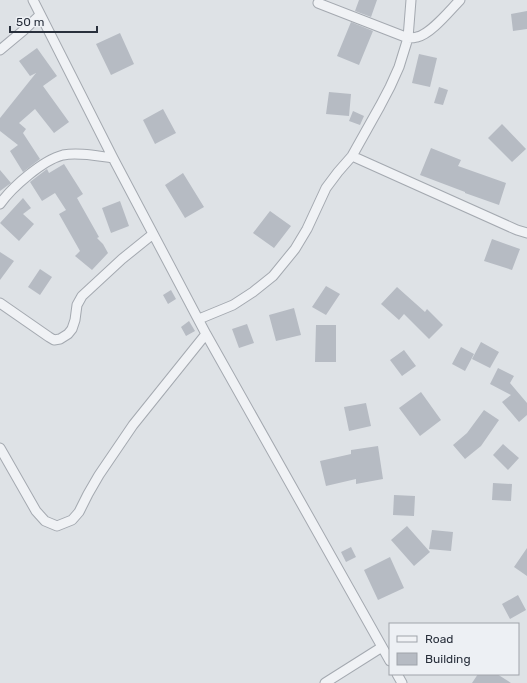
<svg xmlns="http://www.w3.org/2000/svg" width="527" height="683" font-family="Rubik,sans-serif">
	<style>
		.building { fill: #b6bbc3 }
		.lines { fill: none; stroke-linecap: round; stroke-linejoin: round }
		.minor-casing { stroke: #a4a9b0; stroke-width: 11 }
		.minor { stroke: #f0f2f5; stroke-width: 9 }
	</style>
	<rect width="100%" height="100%" fill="#dee2e6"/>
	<!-- building -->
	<path class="building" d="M 359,0 L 377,0 L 371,17 L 355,11 Z
		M 527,11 L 527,29 L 513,31 L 511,14 Z
		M 351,22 L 373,31 L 359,65 L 337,56 Z
		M 120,33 L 134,64 L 111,75 L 96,44 Z
		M 37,48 L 57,76 L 43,86 L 69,122 L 54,133 L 35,109 L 19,123 L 26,129 L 23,133 L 40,159 L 23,172 L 10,151 L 18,145 L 0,131 L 0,118 L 36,73 L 30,76 L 19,61 Z
		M 419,54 L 437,58 L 430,87 L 412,83 Z
		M 439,87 L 448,90 L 443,105 L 434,103 Z
		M 329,92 L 351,94 L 349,116 L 326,114 Z
		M 163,109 L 176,133 L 155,144 L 143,120 Z
		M 353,111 L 364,116 L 360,125 L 349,121 Z
		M 502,124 L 526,149 L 512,162 L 488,138 Z
		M 431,148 L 461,160 L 458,166 L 506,183 L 499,205 L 465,193 L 465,192 L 420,175 Z
		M 64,164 L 83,194 L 77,198 L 99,237 L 97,238 L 103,244 L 108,253 L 92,270 L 75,256 L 80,251 L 59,214 L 66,210 L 55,193 L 42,201 L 30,182 L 47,169 L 49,173 Z
		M 0,170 L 11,183 L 0,191 Z
		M 183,173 L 204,207 L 185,218 L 165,185 Z
		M 23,198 L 31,208 L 23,214 L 34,224 L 19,241 L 0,223 Z
		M 120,201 L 129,226 L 111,233 L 102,208 Z
		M 270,211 L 291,226 L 274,248 L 253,233 Z
		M 492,239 L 520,249 L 512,270 L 484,261 Z
		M 0,252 L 14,261 L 0,280 Z
		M 40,269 L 52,277 L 40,295 L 28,287 Z
		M 326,286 L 340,294 L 326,315 L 312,307 Z
		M 397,287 L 425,312 L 427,309 L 443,325 L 429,339 L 404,314 L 399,320 L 381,304 Z
		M 171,290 L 176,299 L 168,304 L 163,295 Z
		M 294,308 L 301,335 L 276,341 L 269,315 Z
		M 189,321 L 195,331 L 186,336 L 181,327 Z
		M 247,324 L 254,343 L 239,348 L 232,329 Z
		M 316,325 L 336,325 L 336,362 L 315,362 Z
		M 481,342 L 499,352 L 490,368 L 472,359 Z
		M 461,347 L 474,354 L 465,371 L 452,364 Z
		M 404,350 L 416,366 L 402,376 L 390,360 Z
		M 498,368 L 514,376 L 510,383 L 527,403 L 527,415 L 519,422 L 502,402 L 511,395 L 490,384 Z
		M 421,392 L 441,420 L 420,436 L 399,408 Z
		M 366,403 L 371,426 L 349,431 L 344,407 Z
		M 484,410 L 499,420 L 481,446 L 465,459 L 453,445 L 467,433 Z
		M 503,444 L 519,458 L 508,470 L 493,455 Z
		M 378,446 L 383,479 L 356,484 L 356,479 L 326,486 L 320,461 L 351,454 L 351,450 Z
		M 493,483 L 512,484 L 511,501 L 492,500 Z
		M 394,495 L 415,496 L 414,516 L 393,515 Z
		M 407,526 L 430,552 L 414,566 L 391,540 Z
		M 432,530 L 453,532 L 451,551 L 429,549 Z
		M 351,547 L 356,557 L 346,562 L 341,552 Z
		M 527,548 L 527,576 L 514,567 Z
		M 390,557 L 404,588 L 378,600 L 364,570 Z
		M 518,595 L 526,610 L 510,619 L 502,604 Z
		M 478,674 L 497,674 L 511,683 L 472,683 Z"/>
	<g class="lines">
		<!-- minor casing -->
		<g class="minor-casing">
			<path id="minor" d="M 33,0 L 113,158 L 206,334 L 390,661
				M 318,3 L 408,38 C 411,38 414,38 417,37 C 431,34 450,10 460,0
				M 0,50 L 24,30 L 40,15
				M 352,156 L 517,230 L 527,233
				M 0,204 C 12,187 43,160 63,155 C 79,152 97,156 113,158
				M 0,303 L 49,337 L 54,340 L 60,339 L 68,334 L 72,329 L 75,320 L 77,305 L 82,296 L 122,259 L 153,234
				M 199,319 L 233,305 L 253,292 L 273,276 L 295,249 L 307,229 L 326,188 L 338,172 L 352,156 L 380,106 L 390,87 L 399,67 L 408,38 L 411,0
				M 0,448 L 36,511 L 45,521 L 57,526 L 72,520 L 79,512 L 88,494 L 99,475 L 133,425 L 206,334
				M 397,674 L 402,683
				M 325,683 L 382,647"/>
		</g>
		<!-- minor -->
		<use href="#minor" class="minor"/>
	</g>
	<!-- legend -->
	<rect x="389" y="623" width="130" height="52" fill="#edf0f4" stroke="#9fa3aa"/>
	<rect x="397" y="636" width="20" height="6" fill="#f0f2f5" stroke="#9fa3aa"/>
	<text x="425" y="643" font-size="12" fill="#29303c">Road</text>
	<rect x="397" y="653" width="20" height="12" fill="#b6bbc3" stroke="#9fa3aa"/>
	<text x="425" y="663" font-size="12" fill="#29303c">Building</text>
	<!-- scale -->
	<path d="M10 26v6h87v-6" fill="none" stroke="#29303c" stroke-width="2"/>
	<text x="16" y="26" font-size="12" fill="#29303c" stroke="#edf0f4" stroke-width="3" paint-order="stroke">50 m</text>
</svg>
